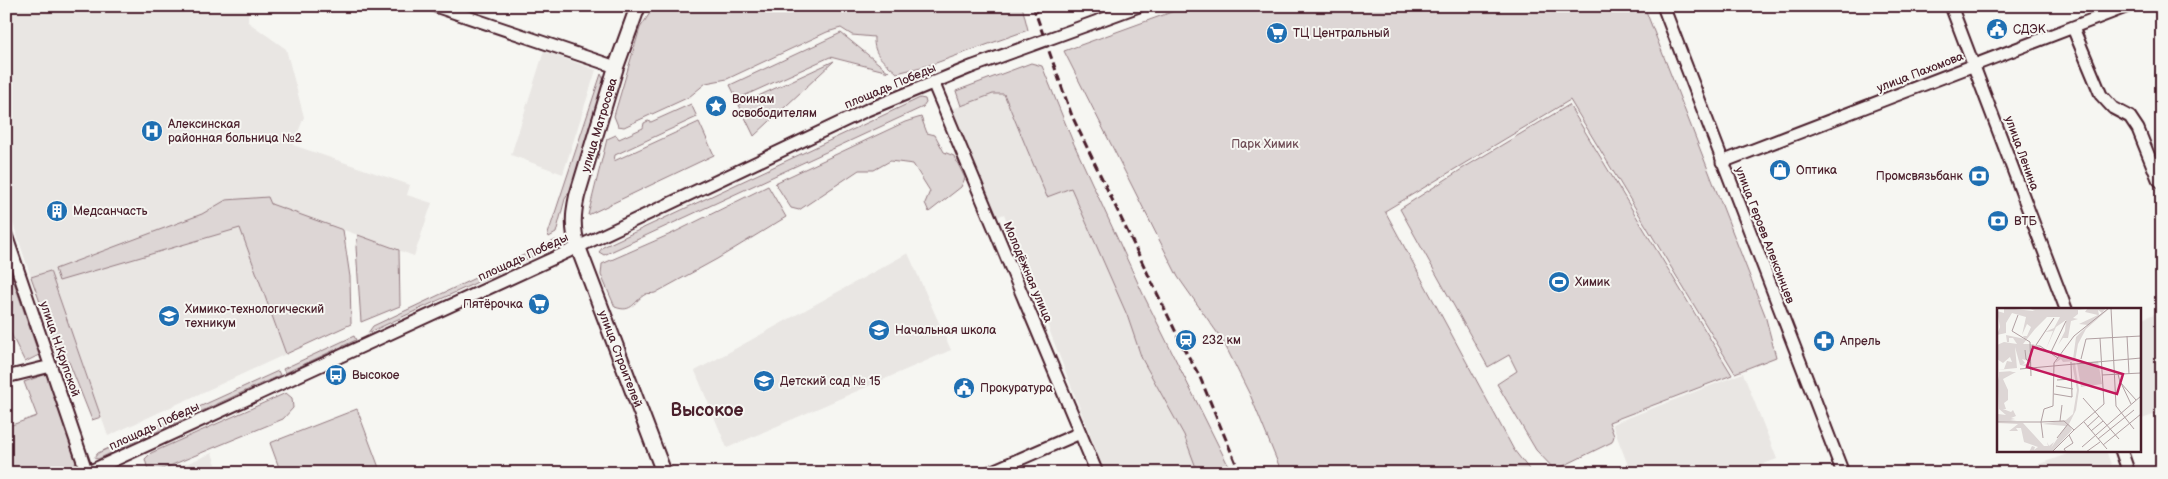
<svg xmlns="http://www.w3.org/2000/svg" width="2168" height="479" font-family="'Balsamiq Sans',sans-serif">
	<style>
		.built { fill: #e9e6e3 }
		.green { fill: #ddd6d5; stroke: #947a80 }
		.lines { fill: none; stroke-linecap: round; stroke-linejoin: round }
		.minor-casing { stroke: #4a1f2b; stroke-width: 15 }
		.major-casing { stroke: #4a1f2b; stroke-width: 18 }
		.minor { stroke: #f6f6f2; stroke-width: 11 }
		.major { stroke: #f6f6f2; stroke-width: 14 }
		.rail { stroke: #4a1f2b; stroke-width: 3; stroke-dasharray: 8 4; stroke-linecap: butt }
		.minor-bridge-casing { stroke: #4a1f2b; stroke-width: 15; stroke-linecap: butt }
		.minor-bridge { stroke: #f6f6f2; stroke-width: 11 }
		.labels { text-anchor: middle; stroke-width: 4; stroke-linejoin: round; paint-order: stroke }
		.poi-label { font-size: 12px; fill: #4a1f2b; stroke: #f6f6f2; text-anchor: start }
		.street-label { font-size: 12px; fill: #4a1f2b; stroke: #f6f6f2 }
		.park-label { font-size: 12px; fill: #6f4d56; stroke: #f6f6f2 }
		.district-label { font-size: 18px; font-weight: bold; fill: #4a1f2b; stroke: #f6f6f2 }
		.inset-road { fill: none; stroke: #b1a0a2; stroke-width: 1 }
		.view { fill: #c2185b; fill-opacity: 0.15; stroke: #c2185b; stroke-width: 2.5 }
		.inset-edge { fill: none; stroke: #4a1f2b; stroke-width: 2.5 }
	</style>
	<rect width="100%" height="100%" fill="#f6f6f2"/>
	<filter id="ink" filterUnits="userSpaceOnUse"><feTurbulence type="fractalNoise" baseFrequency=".02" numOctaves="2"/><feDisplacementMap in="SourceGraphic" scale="10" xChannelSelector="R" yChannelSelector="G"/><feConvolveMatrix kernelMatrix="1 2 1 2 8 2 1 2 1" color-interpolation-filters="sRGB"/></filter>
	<g filter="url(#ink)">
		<!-- built -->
		<path class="built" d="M 6,6 L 248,6 L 248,22 L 286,49 L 304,117 L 293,145 L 410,185 L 407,195 L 432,203 L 414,256 L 336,227 L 240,228 L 286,354 L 108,436 L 50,271 L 31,277 L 6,202 Z
			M 653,6 L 864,6 L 709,6 L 652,10 Z
			M 544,51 L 596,70 L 563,174 L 511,155 Z
			M 993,94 L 1004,94 L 1047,197 L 1071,188 L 1127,315 L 1142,359 L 1184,435 L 1198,473 L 1105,473 L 1004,214 L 993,219 L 947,111 Z
			M 908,253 L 951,350 L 727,448 L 695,371 Z
			M 2162,311 L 2162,412 L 2139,420 L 2139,320 Z
			M 1743,373 L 1777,459 L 1740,473 L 1631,473 L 1612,424 Z
			M 2078,450 L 2106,450 L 2114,473 L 2015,473 Z
			M 212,453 L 219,473 L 164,473 Z"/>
		<!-- green -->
		<path class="green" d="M 709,6 L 1022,6 L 1028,30 L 933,64 L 897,73 C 884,61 873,56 874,37 L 852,35 L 841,28 L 827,32 L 727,79 L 706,83 L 689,97 L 624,127 L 618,126 L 614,116 L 640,28 L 652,10 Z
			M 1188,6 L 1644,6 L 1765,315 L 1776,357 L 1735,373 L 1570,100 L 1385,211 L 1514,450 L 1532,473 L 1282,473 L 1251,397 L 1223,341 L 1178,277 L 1064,51 Z
			M 841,33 L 889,72 L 830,57 L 737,99 L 730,85 Z
			M 834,61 L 754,136 L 739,105 Z
			M 1031,63 L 1042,66 L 1073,142 L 1143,294 L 1232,473 L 1198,473 L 1184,435 L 1142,359 L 1127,315 L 1071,188 L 1047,197 L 1004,94 L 993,94 L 961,106 L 956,91 Z
			M 601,74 L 604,80 L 571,189 L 565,199 L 556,233 L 549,237 L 548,234 Z
			M 920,98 L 925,99 L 926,103 L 923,107 L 604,255 L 599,252 L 603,247 Z
			M 691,104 L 697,117 L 615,155 L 614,161 L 699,122 L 714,155 L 588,215 L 607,139 L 616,135 L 619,139 L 643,128 L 644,123 L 648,121 L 651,122 Z
			M 1569,105 L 1732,375 L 1609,422 L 1614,436 L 1612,442 L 1555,470 L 1536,450 L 1497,384 L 1517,371 L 1509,355 L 1488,367 L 1400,209 L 1465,167 Z
			M 921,117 L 927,133 L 935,135 L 944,152 L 954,156 L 965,178 L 961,187 L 929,212 L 925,203 L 930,191 L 913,164 L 890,161 L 874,170 L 859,170 L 799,210 L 791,208 L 775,183 L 905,122 Z
			M 768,186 L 786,217 L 717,259 L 655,293 C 652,294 648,293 646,294 C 634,300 633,314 615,307 L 601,275 L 602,264 L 673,233 Z
			M 268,197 L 271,204 L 343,230 L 350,277 L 351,324 L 286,354 L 240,228 L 59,281 L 55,269 L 202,214 L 226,200 Z
			M 358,235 L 399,250 L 400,306 L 361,322 L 356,247 Z
			M 556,240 L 557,245 L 368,333 L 373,326 Z
			M 6,259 L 39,355 L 25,362 L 6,324 Z
			M 50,271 L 101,417 L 92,420 L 69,362 L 58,353 L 31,277 Z
			M 354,336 L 356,340 L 285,373 L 283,369 Z
			M 278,371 L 280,375 L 98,459 L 94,458 L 98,453 Z
			M 49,373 L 76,461 L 73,469 L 66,473 L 6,473 L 6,427 L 37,416 L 24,382 Z
			M 286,393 L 292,398 L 293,408 L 283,419 L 155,472 L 148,470 L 145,459 L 151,453 Z
			M 357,409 L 381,473 L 281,473 L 270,443 Z"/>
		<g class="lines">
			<!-- minor casing -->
			<g class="minor-casing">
				<path id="minor" d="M 435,6 L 616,67
					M 1663,6 L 1843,473
					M 1951,6 L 2066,309
					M 1098,21 L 1139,6
					M 2073,28 L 2101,95 L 2113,108 L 2130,117 L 2138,129 L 2158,179 L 2162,183
					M 933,82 L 1097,473
					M 1722,162 L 2128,6
					M 6,235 L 87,473
					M 6,377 L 51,366
					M 2121,450 L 2129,473
					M 86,473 L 578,247 L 867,110 L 971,67
					M 988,473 L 1080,433"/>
			</g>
			<!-- major casing -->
			<g class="major-casing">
				<g id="major">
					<path id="s1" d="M 638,6 L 616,67 L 577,196 C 573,214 572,229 578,247 L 664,473"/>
				</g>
			</g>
			<!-- minor -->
			<use href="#minor" class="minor"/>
			<!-- major -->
			<use href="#major" class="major"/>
			<!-- rail -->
			<path class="rail" d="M 1033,6 L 1072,116 L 1182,345 L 1199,375 L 1240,473"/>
			<!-- minor-bridge casing -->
			<g class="minor-bridge-casing">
				<path id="minor-bridge" d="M 971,67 L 1098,21"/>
			</g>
			<!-- minor-bridge -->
			<use href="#minor-bridge" class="minor-bridge"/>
		</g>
	</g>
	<!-- icons -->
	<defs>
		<g id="civic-disc" transform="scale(1.125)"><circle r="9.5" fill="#1f6fb2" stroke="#f6f6f2"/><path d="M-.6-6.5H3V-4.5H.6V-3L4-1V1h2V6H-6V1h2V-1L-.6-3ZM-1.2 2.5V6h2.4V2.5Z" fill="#fff"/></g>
		<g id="supermarket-disc" transform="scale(1.125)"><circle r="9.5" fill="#1f6fb2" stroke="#f6f6f2"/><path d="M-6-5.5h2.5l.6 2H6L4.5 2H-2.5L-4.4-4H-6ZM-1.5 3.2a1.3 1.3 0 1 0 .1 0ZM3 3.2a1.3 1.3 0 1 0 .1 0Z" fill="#fff"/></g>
		<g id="sight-disc" transform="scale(1.125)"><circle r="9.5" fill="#1f6fb2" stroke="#f6f6f2"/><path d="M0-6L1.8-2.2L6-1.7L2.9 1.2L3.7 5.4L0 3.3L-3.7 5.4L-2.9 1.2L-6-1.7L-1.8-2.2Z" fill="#fff"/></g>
		<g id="hospital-disc" transform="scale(1.125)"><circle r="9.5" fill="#1f6fb2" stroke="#f6f6f2"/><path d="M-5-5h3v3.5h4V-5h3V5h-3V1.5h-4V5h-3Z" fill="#fff"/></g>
		<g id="shop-disc" transform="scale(1.125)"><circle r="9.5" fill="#1f6fb2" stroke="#f6f6f2"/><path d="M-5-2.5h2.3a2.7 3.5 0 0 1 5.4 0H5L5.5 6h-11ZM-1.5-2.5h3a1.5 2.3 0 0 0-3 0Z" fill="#fff"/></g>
		<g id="bank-disc" transform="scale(1.125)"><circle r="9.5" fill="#1f6fb2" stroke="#f6f6f2"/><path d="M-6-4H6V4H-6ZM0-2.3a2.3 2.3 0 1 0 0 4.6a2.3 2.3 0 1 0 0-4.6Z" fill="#fff"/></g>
		<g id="building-disc" transform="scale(1.125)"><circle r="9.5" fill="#1f6fb2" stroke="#f6f6f2"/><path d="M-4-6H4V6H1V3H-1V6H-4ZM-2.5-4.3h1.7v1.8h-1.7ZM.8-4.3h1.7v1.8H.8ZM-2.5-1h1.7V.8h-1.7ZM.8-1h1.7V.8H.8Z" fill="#fff"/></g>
		<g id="stadium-disc" transform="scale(1.125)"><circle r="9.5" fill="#1f6fb2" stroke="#f6f6f2"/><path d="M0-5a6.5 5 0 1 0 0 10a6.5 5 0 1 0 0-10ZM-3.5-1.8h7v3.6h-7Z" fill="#fff"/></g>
		<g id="university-disc" transform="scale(1.125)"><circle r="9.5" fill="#1f6fb2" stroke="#f6f6f2"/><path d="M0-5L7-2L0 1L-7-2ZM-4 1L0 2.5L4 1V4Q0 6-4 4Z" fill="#fff"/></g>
		<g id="school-disc" transform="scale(1.125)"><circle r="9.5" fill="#1f6fb2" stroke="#f6f6f2"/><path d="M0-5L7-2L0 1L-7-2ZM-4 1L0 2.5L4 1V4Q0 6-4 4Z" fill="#fff"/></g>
		<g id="station-disc" transform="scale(1.125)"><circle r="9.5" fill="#1f6fb2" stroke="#f6f6f2"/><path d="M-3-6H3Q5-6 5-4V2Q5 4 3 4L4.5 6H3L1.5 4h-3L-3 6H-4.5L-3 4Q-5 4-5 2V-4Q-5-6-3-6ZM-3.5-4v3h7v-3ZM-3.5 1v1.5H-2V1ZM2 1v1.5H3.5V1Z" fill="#fff"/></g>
		<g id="pharmacy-disc" transform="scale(1.125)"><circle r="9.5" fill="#1f6fb2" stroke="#f6f6f2"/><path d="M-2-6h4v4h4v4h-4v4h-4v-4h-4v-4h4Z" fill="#fff"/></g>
		<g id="bus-disc" transform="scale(1.125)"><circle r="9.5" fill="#1f6fb2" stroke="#f6f6f2"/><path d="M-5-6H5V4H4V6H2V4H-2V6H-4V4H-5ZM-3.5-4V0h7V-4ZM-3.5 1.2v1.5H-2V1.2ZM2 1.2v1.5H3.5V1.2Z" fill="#fff"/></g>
	</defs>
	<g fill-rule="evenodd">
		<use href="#civic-disc" x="1997" y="29"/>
		<use href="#supermarket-disc" x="1277" y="33"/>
		<use href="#sight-disc" x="716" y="106"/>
		<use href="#hospital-disc" x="152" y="131"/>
		<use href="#shop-disc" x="1780" y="170"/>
		<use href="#bank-disc" x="1979" y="176"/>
		<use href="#building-disc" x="57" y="211"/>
		<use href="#bank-disc" x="1998" y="221"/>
		<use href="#stadium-disc" x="1559" y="282"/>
		<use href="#supermarket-disc" x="539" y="304"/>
		<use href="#university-disc" x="169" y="316"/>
		<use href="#school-disc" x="879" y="330"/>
		<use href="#station-disc" x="1186" y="340"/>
		<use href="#pharmacy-disc" x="1824" y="341"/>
		<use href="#bus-disc" x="336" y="375"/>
		<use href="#school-disc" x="764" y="381"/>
		<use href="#civic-disc" x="964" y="388"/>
	</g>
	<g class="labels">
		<!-- poi labels -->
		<g class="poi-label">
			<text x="2013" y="33">СДЭК</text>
			<text x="1293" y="37">ТЦ Центральный</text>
			<text x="732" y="103">Воинам<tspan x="732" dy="14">освободителям</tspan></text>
			<text x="168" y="128">Алексинская<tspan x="168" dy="14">районная больница №2</tspan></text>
			<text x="1796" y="174">Оптика</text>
			<text x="1963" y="180" text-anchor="end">Промсвязьбанк</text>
			<text x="73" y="215">Медсанчасть</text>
			<text x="2014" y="225">ВТБ</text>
			<text x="1575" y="286">Химик</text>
			<text x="523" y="308" text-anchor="end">Пятёрочка</text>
			<text x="185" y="313">Химико-технологический<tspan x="185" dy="14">техникум</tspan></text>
			<text x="895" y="334">Начальная школа</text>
			<text x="1202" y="344">232 км</text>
			<text x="1840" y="345">Апрель</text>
			<text x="352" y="379">Высокое</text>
			<text x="780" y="385">Детский сад № 15</text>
			<text x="980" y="392">Прокуратура</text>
		</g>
		<!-- street labels -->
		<g class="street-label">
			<text transform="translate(1920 72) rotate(-21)" y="4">улица Пахомова</text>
			<text transform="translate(890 86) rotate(-23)" y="4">площадь Победы</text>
			<text transform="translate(599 125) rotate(-73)" y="4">улица Матросова</text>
			<text transform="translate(2022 153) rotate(70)" y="4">улица Ленина</text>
			<text transform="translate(1765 235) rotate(69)" y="4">улица Героев Алексинцев</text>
			<text transform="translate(523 257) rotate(-25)" y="4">площадь Победы</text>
			<text transform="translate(1028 272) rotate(67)" y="4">Молодёжная улица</text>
			<text transform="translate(60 349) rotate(71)" y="4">улица Н.Крупской</text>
			<text dy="4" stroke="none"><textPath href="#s1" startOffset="371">улица Строителей</textPath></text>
			<text transform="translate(154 426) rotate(-25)" y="4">площадь Победы</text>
		</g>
		<!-- park labels -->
		<g class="park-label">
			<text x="1265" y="148">Парк Химик</text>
		</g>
		<!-- district labels -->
		<g class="district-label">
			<text x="707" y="416">Высокое</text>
		</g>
	</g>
	<!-- overview -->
	<g transform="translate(1997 308)">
		<rect width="144" height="144" fill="#f6f6f2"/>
		<path d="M 7,0 L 38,3 L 31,0 L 109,0 L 105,5 L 101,2 L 102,7 L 113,0 L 89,21 L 81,36 L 78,53 L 66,54 L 64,51 L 58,55 L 63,48 L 76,51 L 79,29 L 91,17 L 82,16 L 101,7 L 88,4 L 90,1 L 81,2 L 81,6 L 76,10 L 81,11 L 74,13 L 71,30 L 66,30 L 61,37 L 68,23 L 69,12 L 59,19 L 49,41 L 56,23 L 48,24 L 57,20 L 63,9 L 50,9 L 38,21 L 26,36 L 38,36 L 34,38 L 34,54 L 25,51 L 28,55 L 25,57 L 33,55 L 34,59 L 23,57 L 18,39 L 20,60 L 0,62 L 7,61 L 10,53 L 15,54 L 13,49 L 6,55 L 0,51 L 0,37 L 7,34 L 20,36 L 16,30 L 12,30 L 12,34 L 10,34 L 9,27 L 28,31 L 26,28 L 30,28 L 34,19 L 30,16 L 25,27 L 29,9 L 15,5 L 9,15 L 9,25 L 0,27 L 3,19 L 0,3 L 7,5 ZM 101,53 L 105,76 L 84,79 L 80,55 ZM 75,55 L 78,55 L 82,82 L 79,102 L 72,116 L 75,122 L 55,144 L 32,144 L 35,138 L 38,139 L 37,142 L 41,139 L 27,134 L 24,120 L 19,120 L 21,123 L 12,123 L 21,116 L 0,115 L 26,115 L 47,138 L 51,138 L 50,134 L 52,138 L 57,134 L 54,140 L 69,118 L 45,116 L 69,112 L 76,106 L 80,82 ZM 16,63 L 13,64 L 19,64 L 6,71 L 11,82 L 11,92 L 7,95 L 9,101 L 6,101 L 14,104 L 16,102 L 19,108 L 14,110 L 18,111 L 13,112 L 20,113 L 0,114 L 1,106 L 9,107 L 2,101 L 0,64 L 2,72 L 2,64 Z" fill="#ddd6d5"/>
		<path class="inset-road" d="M 114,0 L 119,98 L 137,121M 21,7 L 15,23 L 33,34 L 34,68M 130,28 L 132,66M 39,37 L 57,10M 34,38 L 43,38 L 61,50M 28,42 L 29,51 L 34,55M 54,44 L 69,13M 84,51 L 89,31 L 144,28M 23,61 L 144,50M 121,66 L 123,74 L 139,92M 105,67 L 144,65M 60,72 L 75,71M 124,75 L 134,96M 59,78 L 76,81M 57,86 L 75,89 L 74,54M 86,90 L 122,131M 63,113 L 65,97M 0,114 L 44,114 L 46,130M 87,114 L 110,141M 90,119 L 102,108M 77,122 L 107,96 L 103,30M 94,123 L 106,113M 60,130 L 71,116M 101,131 L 137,102M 106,137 L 144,106M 85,139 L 144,88M 55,144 L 77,122 L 67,113 L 44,114 L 47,101 L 56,98 L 57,55 L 77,28 L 112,0M 69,144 L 67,141 L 76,135 L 72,127M 89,144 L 103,134"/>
		<path class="view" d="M 36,39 L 126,66 L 120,86 L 30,59 Z"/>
		<rect width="144" height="144" class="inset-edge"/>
	</g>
	<!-- margin -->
	<rect width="2168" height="479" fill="none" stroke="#f6f6f2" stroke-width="25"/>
	<rect x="12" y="12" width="2143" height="454" fill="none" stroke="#4a1f2b" stroke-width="2" filter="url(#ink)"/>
</svg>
